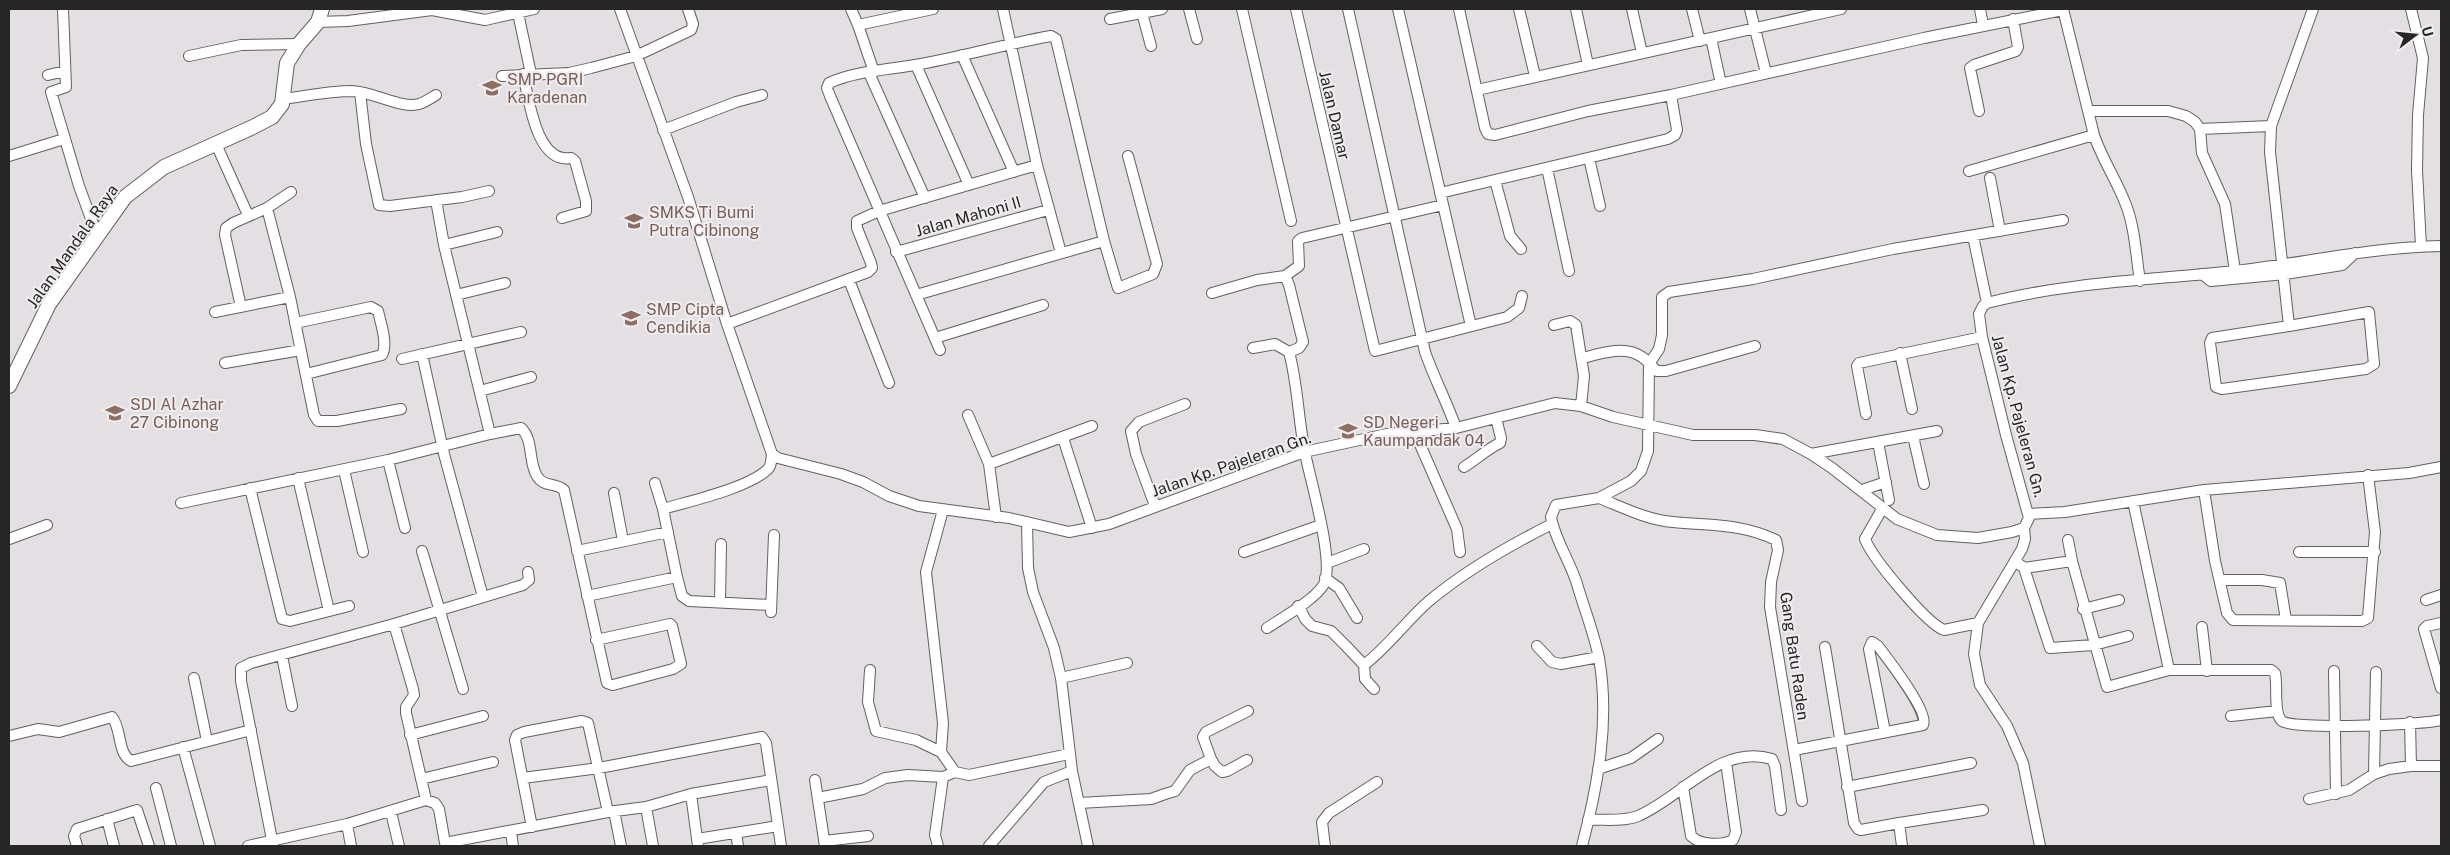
<svg xmlns="http://www.w3.org/2000/svg" width="2450" height="855" font-family="'Public Sans',sans-serif">
	<style>
		.lines { fill: none; stroke-linecap: round; stroke-linejoin: round }
		.street-casing { stroke: #636063; stroke-width: 12 }
		.secondary-casing { stroke: #636063; stroke-width: 16 }
		.street { stroke: #fff; stroke-width: 10 }
		.secondary { stroke: #fff; stroke-width: 14 }
		.labels { text-anchor: middle; stroke-width: 4; stroke-linejoin: round; paint-order: stroke }
		.education-label { font-size: 16px; fill: #785e54; stroke: #f0edf0; text-anchor: start }
		.street-label { font-size: 16px; fill: #272627; stroke: #f0edf0 }
	</style>
	<rect width="100%" height="100%" fill="#e3dfe3"/>
	<g class="lines">
		<!-- street casing -->
		<g class="street-casing">
			<path id="street" d="M 63,9 L 66,87 L 51,92 L 79,186 L 97,235
				M 620,9 L 688,197 L 727,324 L 772,454 L 778,458 L 841,474 L 863,482 L 889,496 L 919,506 L 1009,518 L 1069,532 L 1109,524 L 1304,452 L 1387,434 L 1456,428 L 1555,403 L 1581,406 L 1613,417 L 1693,435 L 1755,435 L 1783,439 L 1811,454 L 1832,468 L 1897,519 L 1937,535 L 1978,538 L 2012,532 L 2024,528 L 2029,518 L 2006,435 L 1982,337 L 1979,314 L 1983,306 L 1987,303 C 2068,282 2153,280 2235,271 C 2304,263 2372,247 2441,246
				M 851,9 L 858,25
				M 1003,9 L 1037,165 L 1061,253
				M 1189,9 L 1197,39
				M 1242,9 L 1291,221
				M 1296,9 L 1375,351 L 1507,317 L 1519,308 L 1522,296
				M 1348,9 L 1425,352 C 1434,378 1447,402 1456,428
				M 1398,9 L 1471,326
				M 1459,9 L 1485,128 L 1488,134 L 1495,135 L 1588,111 L 1671,95 L 1924,38 L 2063,10
				M 1519,9 L 1535,76
				M 1576,9 L 1588,65
				M 1632,9 L 1642,53
				M 1692,9 L 1700,41
				M 1750,9 L 1766,73
				M 1980,9 L 1983,25
				M 2063,9 L 2094,135 C 2102,159 2117,181 2126,205 C 2135,228 2136,256 2140,281
				M 2411,9 L 2423,58 L 2418,115 L 2417,170 L 2421,246
				M 518,13 L 531,74
				M 1142,13 L 1151,46
				M 1110,19 L 1162,9
				M 318,22 L 348,21 L 432,10 L 485,20 L 534,9
				M 1711,38 L 1721,84
				M 962,55 L 1014,172
				M 189,56 L 241,45 L 299,44
				M 916,65 L 969,185
				M 874,72 L 858,25 L 933,9
				M 869,73 L 925,198
				M 523,74 C 529,99 536,164 571,158 L 575,161 L 586,201 L 586,211 L 562,218
				M 48,75 L 65,71
				M 502,76 L 569,73 L 591,68 L 636,56 L 691,30 L 693,24 L 688,9
				M 1477,90 L 1841,9
				M 360,92 L 366,144 L 379,205 L 390,206 L 462,197 L 489,191
				M 283,99 C 306,96 329,91 352,91 C 374,92 402,109 419,104 C 425,102 431,98 436,95
				M 1979,111 L 1970,68 L 1974,65 L 2016,51 L 2018,47 L 2013,19
				M 2088,111 L 2168,111 L 2186,116 L 2195,122 L 2200,129 L 2202,153 L 2225,204 L 2235,271
				M 2271,126 L 2270,152 L 2289,326 L 2369,312 L 2374,364 L 2366,369 L 2222,389 L 2216,387 L 2210,343 L 2212,338 L 2289,326
				M 2200,129 L 2271,126 L 2313,9
				M 663,130 L 736,102 L 762,95
				M 216,144 L 248,215
				M 9,156 L 64,139
				M 1589,158 L 1600,206
				M 1547,168 L 1569,271
				M 1969,171 L 2094,135
				M 1990,178 L 2000,231
				M 1495,180 L 1510,236 L 1521,249
				M 1440,193 L 1668,139 L 1675,135 L 1677,130 L 1671,95
				M 436,200 L 444,245 L 490,434 L 521,428 C 534,440 528,462 537,476 C 544,488 556,482 564,490 L 607,683 L 613,685 L 673,669 L 681,664 L 672,626 L 670,624 L 596,640
				M 267,208 L 290,297 L 314,415 L 318,421 L 337,421 L 401,409
				M 1973,236 L 1987,303
				M 444,245 L 497,232
				M 896,252 L 1048,210
				M 2202,274 L 2211,281 L 2285,274 L 2342,265 L 2355,253
				M 1285,276 L 1289,285 L 1303,342 L 1299,348 L 1289,352
				M 849,280 L 889,383
				M 1212,293 L 1257,280 L 1285,276 L 1299,266 L 1298,241 L 1302,238 L 1443,205
				M 456,295 L 505,283
				M 916,295 L 1104,241
				M 241,307 L 225,235 L 226,228 L 233,223 L 267,208 L 291,192
				M 215,312 L 290,297
				M 295,323 L 371,307 L 378,311 C 381,324 388,344 382,355 L 306,374
				M 727,324 L 868,272 L 872,268 L 871,263 L 857,228 L 857,221 L 879,211 L 1037,165
				M 1554,325 L 1570,321 L 1576,325 L 1584,376 L 1581,406
				M 935,338 L 1043,305
				M 1253,348 L 1275,344 L 1289,352 C 1298,385 1298,419 1305,453 C 1310,479 1335,562 1324,584 C 1316,599 1282,618 1267,628
				M 940,350 L 830,96 L 827,88 L 829,83 C 855,71 887,70 915,65 C 961,57 1005,44 1051,36 L 1056,39 L 1104,241 L 1118,288 L 1153,274 L 1157,264 L 1128,156
				M 1900,353 L 1912,409
				M 422,354 L 444,454 L 483,597
				M 1583,358 C 1601,353 1625,345 1642,357 C 1648,361 1652,367 1657,371 L 1666,371 L 1755,346
				M 402,359 L 521,332
				M 225,363 L 301,350
				M 480,391 L 531,377
				M 1866,414 L 1857,366 L 1859,363 L 1982,337
				M 968,415 L 989,464 L 996,517
				M 1415,433 L 1457,529 L 1460,552
				M 1913,436 L 1924,484
				M 1063,438 L 1092,528
				M 1878,442 L 1889,500
				M 1811,454 L 1937,431
				M 388,460 L 405,528
				M 989,464 L 1092,426
				M 1464,467 C 1477,459 1487,449 1500,443 L 1501,438 L 1496,418
				M 344,470 L 363,552
				M 298,478 L 329,611
				M 250,488 L 282,619 L 290,621 L 349,606
				M 1865,489 L 1886,482
				M 2204,490 L 2215,561 L 2227,613 L 2233,620 L 2362,621 L 2368,618 L 2375,532 L 2368,475
				M 614,493 L 623,541
				M 1599,498 C 1622,507 1647,520 1673,522 C 1710,526 1740,523 1776,540 L 1778,550 L 1771,582 L 1770,607 L 1802,801
				M 2133,501 L 2169,670
				M 181,503 L 388,460 L 490,434
				M 1155,506 L 1136,454 L 1131,431 L 1139,422 L 1185,404
				M 663,509 C 690,501 749,488 768,469 C 772,465 771,459 772,454
				M 1882,509 L 1865,539 C 1872,558 1926,623 1944,630 L 1978,623
				M 943,510 L 926,572 L 943,723 L 941,752 L 955,772
				M 2029,514 L 2065,512 L 2204,490 L 2409,473 L 2441,467
				M 1027,522 L 1028,568 L 1033,592 L 1054,648 L 1061,678 L 1072,771 L 1088,846
				M 2024,528 L 2025,539 L 2022,549 L 1978,623 L 1974,654 L 1980,685 L 2007,726 L 2023,763 L 2040,846
				M 9,539 L 47,525
				M 2068,540 L 2072,561
				M 422,551 L 463,689
				M 577,551 L 668,532
				M 1244,552 L 1321,525
				M 2299,552 L 2375,552
				M 2015,561 L 2024,568 L 2072,561 L 2107,687 L 2169,670 L 2271,670 L 2275,673 C 2278,685 2273,714 2282,721 C 2291,730 2424,725 2441,720
				M 1327,563 L 1364,549
				M 2024,568 L 2050,648 L 2094,645 L 2128,636
				M 677,577 L 682,596 L 689,601 L 771,605
				M 1325,578 L 1339,588 L 1357,618
				M 2220,580 L 2262,580 L 2280,583 L 2286,620
				M 587,596 L 677,577 L 663,509 L 655,483
				M 2426,600 L 2441,595
				M 720,602 L 721,544
				M 1298,606 L 1306,620 L 1312,626 L 1331,631 L 1346,646 L 1364,665 L 1365,679 L 1374,689
				M 2083,609 L 2119,600
				M 771,612 L 774,535
				M 2441,623 L 2427,626 L 2424,629 L 2441,688
				M 394,624 L 413,689 L 414,695 L 406,707 L 406,713 L 426,800
				M 2202,627 L 2207,671
				M 1537,646 L 1552,662 L 1561,664 L 1599,657
				M 1825,647 L 1854,823 L 1858,829 L 1861,830 L 1899,823 L 1902,846
				M 282,656 L 292,706
				M 1364,665 C 1388,647 1406,621 1429,601 C 1465,571 1510,545 1552,524
				M 870,670 L 868,702 L 876,731 L 916,740 L 941,752
				M 2334,671 L 2336,794
				M 194,678 L 207,741
				M 1061,678 L 1127,663
				M 2231,716 L 2277,711
				M 2410,722 L 2411,766
				M 410,735 L 483,716
				M 9,736 L 38,729 L 59,732 L 112,717 C 122,729 117,753 131,761 L 251,730
				M 183,747 L 210,846
				M 1794,750 L 1923,725 C 1930,713 1887,658 1878,646 L 1872,642 L 1869,649 L 1885,732
				M 1211,759 L 1215,766 L 1222,772 L 1227,771 L 1247,760
				M 1598,769 L 1631,758 L 1658,739
				M 2374,774 L 2376,672
				M 523,778 L 599,768 L 762,737 L 766,743 L 781,846
				M 421,779 L 493,762
				M 815,780 L 825,846
				M 1683,787 L 1691,836 C 1700,845 1722,846 1733,840 L 1736,832 L 1726,762
				M 1847,787 L 1971,763
				M 156,788 L 171,846
				M 691,794 L 698,846
				M 818,798 L 863,789 L 885,778 L 908,775 L 943,777 L 955,772 L 969,775 L 1069,754
				M 2309,799 L 2349,790 L 2374,774 L 2389,769 L 2411,766 L 2441,766
				M 1079,803 L 1151,799 L 1165,794 L 1175,791 L 1190,770 L 1211,759 L 1203,737 L 1206,732 L 1248,711
				M 646,807 L 653,846
				M 614,811 L 621,846
				M 391,812 L 399,846
				M 107,819 L 114,846
				M 1588,820 C 1604,819 1623,822 1638,816 C 1681,798 1720,743 1772,759 L 1775,766 L 1781,810
				M 1899,823 L 1983,810
				M 347,824 L 351,846
				M 532,827 L 515,740 L 517,735 L 524,732 L 582,721 L 588,723 L 608,812
				M 511,832 L 513,846
				M 736,833 L 738,846
				M 697,839 L 778,826
				M 824,841 L 868,836
				M 273,845 L 241,681 L 241,668 L 251,663 L 394,624 L 523,585 L 529,580 L 528,572
				M 77,846 L 74,836 L 77,829 L 137,810 L 149,846
				M 248,846 L 347,824 L 426,800 L 435,803 L 439,809 L 445,843 L 608,812 L 646,807 L 691,794 L 771,780
				M 938,846 L 935,835 L 943,777
				M 989,846 L 1044,782 L 1072,771
				M 1325,846 L 1322,822 L 1329,813 L 1377,782
				M 1582,846 C 1598,785 1610,721 1599,658 C 1594,633 1584,608 1577,584 C 1570,561 1555,540 1551,517 L 1556,505 L 1599,498 L 1631,481 L 1641,471 L 1648,451 L 1649,364 L 1659,349 L 1662,335 L 1662,297 L 1669,292 L 1753,279 L 1893,249 L 2063,220"/>
		</g>
		<!-- secondary casing -->
		<g class="secondary-casing">
			<path id="secondary" d="M 9,386 L 49,304 L 125,197 L 164,167 L 253,127 L 272,117 L 282,104 L 287,63 L 299,44 L 318,22 L 322,9"/>
		</g>
		<!-- street -->
		<use href="#street" class="street"/>
		<!-- secondary -->
		<use href="#secondary" class="secondary"/>
	</g>
	<!-- icons -->
	<defs>
		<g id="school-bare" transform="scale(1.5)"><path d="M0-5L7-2L0 1L-7-2ZM-4 1L0 2.5L4 1V4Q0 6-4 4Z" fill="#8d6e63" stroke="#f0edf0" stroke-width="2.5" paint-order="stroke"/></g>
	</defs>
	<g fill-rule="evenodd">
		<use href="#school-bare" x="492" y="88"/>
		<use href="#school-bare" x="634" y="221"/>
		<use href="#school-bare" x="631" y="318"/>
		<use href="#school-bare" x="115" y="413"/>
		<use href="#school-bare" x="1348" y="431"/>
	</g>
	<g class="labels">
		<!-- education labels -->
		<g class="education-label">
			<text x="507" y="85">SMP PGRI<tspan x="507" dy="18">Karadenan</tspan></text>
			<text x="649" y="218">SMKS Ti Bumi<tspan x="649" dy="18">Putra Cibinong</tspan></text>
			<text x="646" y="315">SMP Cipta<tspan x="646" dy="18">Cendikia</tspan></text>
			<text x="130" y="410">SDI Al Azhar<tspan x="130" dy="18">27 Cibinong</tspan></text>
			<text x="1363" y="428">SD Negeri<tspan x="1363" dy="18">Kaumpandak 04</tspan></text>
		</g>
		<!-- street labels -->
		<g class="street-label">
			<text transform="translate(1335 115) rotate(77)" y="6">Jalan Damar</text>
			<text transform="translate(968 216) rotate(-16)" y="6">Jalan Mahoni II</text>
			<text transform="translate(72 246) rotate(-55)" y="6">Jalan Mandala Raya</text>
			<text transform="translate(2019 416) rotate(75)" y="6">Jalan Kp. Pajeleran Gn.</text>
			<text transform="translate(1231 464) rotate(-19)" y="6">Jalan Kp. Pajeleran Gn.</text>
			<text transform="translate(1795 656) rotate(82)" y="6">Gang Batu Raden</text>
		</g>
	</g>
	<!-- border -->
	<rect width="2450" height="855" fill="none" stroke="#272627" stroke-width="20"/>
	<!-- north arrow -->
	<g transform="translate(2415 35) rotate(74)" stroke="#f0edf0" stroke-width="4" paint-order="stroke">
	<path d="M0-4L9 19L0 12L-9 19Z" fill="#272627"/>
	<text y="-8" font-size="14" font-weight="bold" text-anchor="middle" fill="#272627">U</text>
	</g>
</svg>
